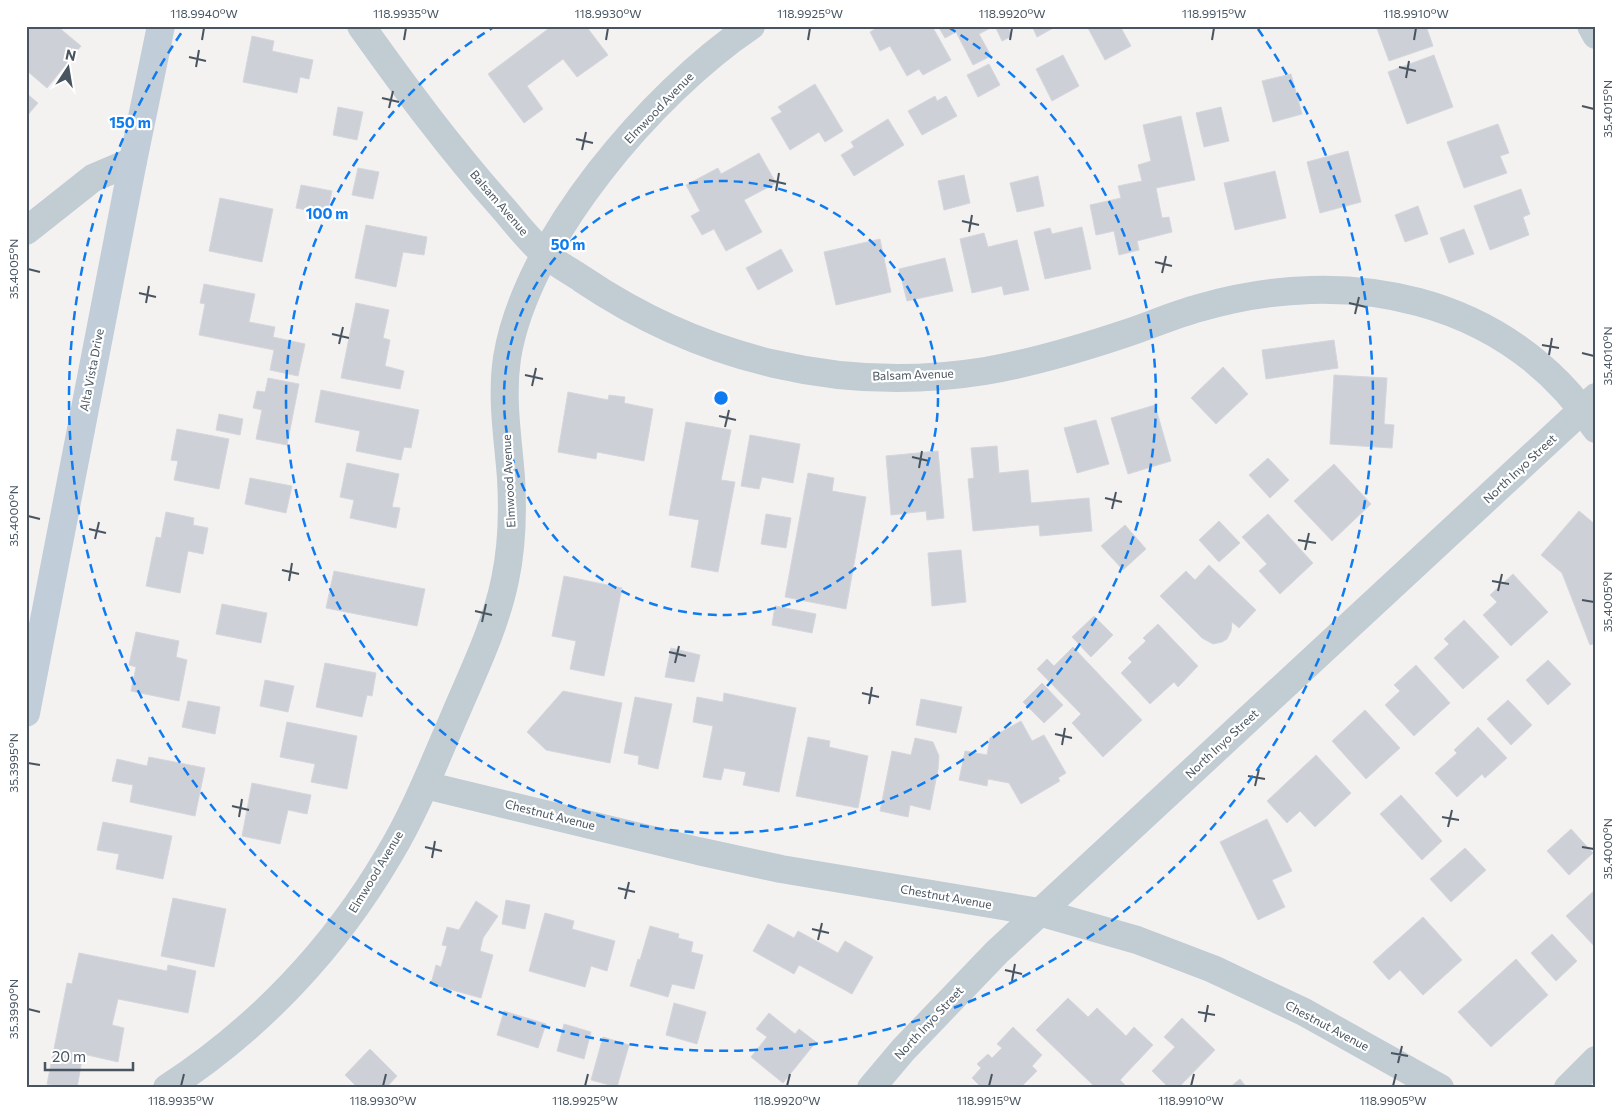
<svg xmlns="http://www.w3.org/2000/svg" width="1622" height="1114" font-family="Commissioner,sans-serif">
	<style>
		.building { fill: #cdd0d6; stroke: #d5d7dd }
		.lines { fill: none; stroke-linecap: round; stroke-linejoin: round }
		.street { stroke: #c1ccd3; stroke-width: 28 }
		.secondary { stroke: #c1cdd9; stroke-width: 28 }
		.ticks { fill: none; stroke: #485560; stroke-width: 2 }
		.ring { fill: none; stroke: #0e7bf1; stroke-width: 2.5; stroke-dasharray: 9 6 }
		.labels { text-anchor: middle; stroke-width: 4.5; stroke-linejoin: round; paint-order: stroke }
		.street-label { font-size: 12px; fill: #485560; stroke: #fff }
		.centre { fill: #0e7bf1; stroke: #fff; stroke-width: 2.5 }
		.ring-label { font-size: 15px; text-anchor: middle; font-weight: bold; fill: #0e7bf1; stroke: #fff; stroke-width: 4.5; stroke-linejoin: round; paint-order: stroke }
		.neatline { fill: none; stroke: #485560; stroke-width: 2 }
		.ticks-label { font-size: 12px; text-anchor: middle; fill: #485560 }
	</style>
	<rect width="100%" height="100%" fill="#f4f1f1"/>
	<!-- building -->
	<path class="building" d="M 32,26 L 57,26 L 81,46 L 47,88 L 26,70 L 26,33 Z
		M 552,26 L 586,26 L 608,55 L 577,77 L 563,59 L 527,86 L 543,109 L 524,123 L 488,74 Z
		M 880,26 L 932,26 L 951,60 L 923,75 L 919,69 L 907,76 L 890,46 L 880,51 L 870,32 Z
		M 938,26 L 994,26 L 979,34 L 991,56 L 973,65 L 956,32 L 945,38 Z
		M 995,26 L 1007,26 L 1012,36 L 1002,41 Z
		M 1032,26 L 1057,26 L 1037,37 Z
		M 1091,26 L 1120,26 L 1131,46 L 1105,60 L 1088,28 Z
		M 1376,26 L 1426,26 L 1433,46 L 1389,61 Z
		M 252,36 L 274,41 L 272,51 L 313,60 L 309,79 L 300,77 L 297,93 L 243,82 Z
		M 1063,55 L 1079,86 L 1052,101 L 1036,69 Z
		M 1434,55 L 1453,107 L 1407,124 L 1388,72 Z
		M 989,64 L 1000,85 L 978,97 L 967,75 Z
		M 1291,74 L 1302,114 L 1273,122 L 1262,81 Z
		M 815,84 L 843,131 L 825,142 L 819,132 L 790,150 L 771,118 L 782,112 L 778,107 Z
		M 26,93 L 38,103 L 26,117 Z
		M 935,96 L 937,101 L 946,96 L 957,116 L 922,135 L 908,111 Z
		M 338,107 L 363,112 L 357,140 L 333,135 Z
		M 1221,107 L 1229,141 L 1204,147 L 1196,113 Z
		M 1181,116 L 1195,180 L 1156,188 L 1162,218 L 1169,217 L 1172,232 L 1137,241 L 1139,250 L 1119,255 L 1114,231 L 1096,235 L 1090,205 L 1121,198 L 1118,186 L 1142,181 L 1138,165 L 1151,161 L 1143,125 Z
		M 888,119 L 904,145 L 854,176 L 841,155 L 854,147 L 851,142 Z
		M 1498,124 L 1509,153 L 1500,156 L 1507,173 L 1464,188 L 1447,142 Z
		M 1348,151 L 1361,202 L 1320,213 L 1307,162 Z
		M 759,153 L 776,183 L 744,200 L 762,232 L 726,251 L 714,229 L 702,235 L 691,216 L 700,211 L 686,185 L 718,168 L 721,174 Z
		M 358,168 L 379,172 L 373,199 L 352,195 Z
		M 1275,171 L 1286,218 L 1235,230 L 1224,183 Z
		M 964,175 L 970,203 L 944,210 L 938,181 Z
		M 1038,176 L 1044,206 L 1017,212 L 1010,183 Z
		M 301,185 L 332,191 L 327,214 L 296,208 Z
		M 1521,189 L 1530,214 L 1523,217 L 1529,235 L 1490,250 L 1474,206 Z
		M 220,198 L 273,209 L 262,262 L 209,251 Z
		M 1418,206 L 1428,234 L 1405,242 L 1395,215 Z
		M 366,225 L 427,237 L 424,255 L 403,252 L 396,287 L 355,278 Z
		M 1082,227 L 1091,269 L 1045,279 L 1034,232 L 1050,228 L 1052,234 Z
		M 1464,229 L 1474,254 L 1449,263 L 1440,238 Z
		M 984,233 L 988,247 L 1017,240 L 1029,290 L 1004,295 L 1002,286 L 972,293 L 960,239 Z
		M 880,239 L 891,292 L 836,305 L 824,252 Z
		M 781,249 L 793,271 L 758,290 L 746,268 Z
		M 945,258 L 953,291 L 907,301 L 899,269 Z
		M 204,284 L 255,294 L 249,322 L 275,327 L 273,337 L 305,344 L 298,376 L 270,370 L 274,350 L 199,335 L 205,304 L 200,303 Z
		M 356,303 L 389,310 L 383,338 L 390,340 L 385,366 L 404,371 L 400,389 L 341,378 Z
		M 1334,340 L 1338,368 L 1266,379 L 1262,350 Z
		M 1223,367 L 1248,394 L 1216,424 L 1191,398 Z
		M 1334,375 L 1387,378 L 1384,424 L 1394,425 L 1392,448 L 1330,444 Z
		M 268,378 L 299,384 L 287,445 L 256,439 L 262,410 L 253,408 L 257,391 L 265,392 Z
		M 321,390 L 419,410 L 411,448 L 404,447 L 401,460 L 356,451 L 360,431 L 315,422 Z
		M 568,392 L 608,400 L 609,395 L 625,397 L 624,403 L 653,409 L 644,461 L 597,452 L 596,459 L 558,452 Z
		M 1155,405 L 1171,461 L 1128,474 L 1111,418 Z
		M 219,414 L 243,419 L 240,435 L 216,430 Z
		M 1096,420 L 1109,464 L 1077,473 L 1064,428 Z
		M 686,422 L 731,430 L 721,480 L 735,482 L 718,572 L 691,567 L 699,520 L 669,515 Z
		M 177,429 L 229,439 L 219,489 L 174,480 L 178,461 L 171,460 Z
		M 750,435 L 800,444 L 793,483 L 762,477 L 759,489 L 741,486 Z
		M 997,446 L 999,473 L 1028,470 L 1031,503 L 1089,498 L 1092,531 L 1040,536 L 1039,525 L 973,531 L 968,479 L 974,478 L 971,448 Z
		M 938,451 L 944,518 L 927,520 L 926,511 L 891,515 L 886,456 Z
		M 1268,458 L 1289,480 L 1270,498 L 1249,475 Z
		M 347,463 L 399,474 L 392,507 L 400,508 L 396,528 L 350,518 L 354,500 L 340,497 Z
		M 1334,464 L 1371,504 L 1332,541 L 1294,501 Z
		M 808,473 L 834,478 L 832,491 L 866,497 L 846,609 L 785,597 Z
		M 250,478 L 292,486 L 286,513 L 245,504 Z
		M 1579,511 L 1596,525 L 1596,643 L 1590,645 L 1562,573 L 1541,555 Z
		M 166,512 L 194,518 L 193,525 L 208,528 L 203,554 L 188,551 L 180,593 L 146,586 L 156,537 L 161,538 Z
		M 766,514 L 791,518 L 786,548 L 761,544 Z
		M 1268,514 L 1313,563 L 1280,594 L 1259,571 L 1267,564 L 1242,537 Z
		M 1219,521 L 1240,543 L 1219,562 L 1199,540 Z
		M 1125,525 L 1146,549 L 1123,570 L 1101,546 Z
		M 961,550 L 966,602 L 932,606 L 928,553 Z
		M 1209,565 L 1256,610 L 1239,628 L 1232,622 L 1231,631 L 1227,639 L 1222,642 L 1213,644 L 1202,638 L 1160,596 L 1186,571 L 1195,580 Z
		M 334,571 L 425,589 L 417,626 L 326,608 Z
		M 1513,574 L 1548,612 L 1511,646 L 1483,615 L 1497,602 L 1490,595 Z
		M 564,576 L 622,588 L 604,676 L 570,669 L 576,641 L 552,636 Z
		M 222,604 L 267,613 L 261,643 L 216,634 Z
		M 775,606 L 816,614 L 812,633 L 772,625 Z
		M 1094,616 L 1113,635 L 1091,657 L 1072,637 Z
		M 1464,620 L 1499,657 L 1463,689 L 1434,658 L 1449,644 L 1444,639 Z
		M 1158,624 L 1198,666 L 1178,687 L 1174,682 L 1150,704 L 1121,673 L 1132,662 L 1128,658 L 1146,641 L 1143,638 Z
		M 136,632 L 179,641 L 176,657 L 187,660 L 179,701 L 131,691 L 136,667 L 129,665 Z
		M 1073,647 L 1142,720 L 1103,757 L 1072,723 L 1081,714 L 1037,669 L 1047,659 L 1054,666 Z
		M 671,648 L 700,655 L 694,682 L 665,677 Z
		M 1548,660 L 1571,684 L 1548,705 L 1526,680 Z
		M 325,663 L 376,673 L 372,696 L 367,695 L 362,717 L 316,707 Z
		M 1416,665 L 1450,703 L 1414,736 L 1385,705 L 1400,691 L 1394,685 Z
		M 265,680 L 294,686 L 288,712 L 260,706 Z
		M 1042,683 L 1063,705 L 1044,723 L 1023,702 Z
		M 563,691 L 622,703 L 610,763 L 546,750 L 527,732 Z
		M 724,693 L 796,708 L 779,792 L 743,785 L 746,772 L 724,768 L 721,780 L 703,777 L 713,726 L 693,722 L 697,697 L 723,702 Z
		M 635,697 L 672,704 L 658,769 L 638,764 L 639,756 L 624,753 Z
		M 921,699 L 962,707 L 956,733 L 916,725 Z
		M 1508,700 L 1532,725 L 1511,745 L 1487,719 Z
		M 188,701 L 220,707 L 215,734 L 182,727 Z
		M 1365,710 L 1400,748 L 1366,779 L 1332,741 Z
		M 1021,721 L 1032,741 L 1044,735 L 1066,773 L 1058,778 L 1060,781 L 1021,804 L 1009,783 L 988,779 L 987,786 L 959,780 L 965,751 L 987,755 L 990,738 Z
		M 287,722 L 357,736 L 347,789 L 311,782 L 315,764 L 280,757 Z
		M 1478,727 L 1507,758 L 1485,778 L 1482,774 L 1457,797 L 1435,773 L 1457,753 L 1454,750 Z
		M 808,737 L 830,741 L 829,747 L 868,756 L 858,808 L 796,796 Z
		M 915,738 L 933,742 L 939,756 L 938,769 L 930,810 L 910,805 L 908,817 L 880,811 L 892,751 L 911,755 Z
		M 1316,755 L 1351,793 L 1315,827 L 1300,811 L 1287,823 L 1267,801 Z
		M 149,757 L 205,768 L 195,816 L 130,802 L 133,785 L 112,781 L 117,759 L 147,766 Z
		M 252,783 L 311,795 L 307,814 L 288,810 L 280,844 L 242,836 Z
		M 1401,795 L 1442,841 L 1422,860 L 1380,814 Z
		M 1267,819 L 1292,871 L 1272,880 L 1285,907 L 1258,920 L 1220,842 Z
		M 103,822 L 172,836 L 163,879 L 116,869 L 119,854 L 97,850 Z
		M 1571,829 L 1593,853 L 1569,875 L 1547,851 Z
		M 1465,848 L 1486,870 L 1451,902 L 1430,879 Z
		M 1596,889 L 1596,948 L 1566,916 Z
		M 173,898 L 226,909 L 214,967 L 161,956 Z
		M 506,900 L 530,905 L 525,929 L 502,924 Z
		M 476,901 L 498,916 L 483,938 L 480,951 L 493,955 L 481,998 L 431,984 L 436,965 L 441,967 L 447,946 L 442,945 L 447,927 L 459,930 Z
		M 545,913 L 574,921 L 572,929 L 615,941 L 607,971 L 591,966 L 585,987 L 529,971 Z
		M 1423,917 L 1462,960 L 1423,995 L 1400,970 L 1389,980 L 1373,962 Z
		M 768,924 L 794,938 L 798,931 L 838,953 L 845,941 L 873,957 L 852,994 L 799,965 L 794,974 L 753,951 Z
		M 650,926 L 679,934 L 678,938 L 693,942 L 691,952 L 703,955 L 694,989 L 672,984 L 668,997 L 630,986 L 638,959 L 640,960 Z
		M 1552,934 L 1577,961 L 1556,981 L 1531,953 Z
		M 79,953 L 167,971 L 168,965 L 196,971 L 188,1013 L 118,999 L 112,1025 L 124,1028 L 118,1062 L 83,1054 L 77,1088 L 65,1088 L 47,1084 L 67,983 L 72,984 Z
		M 1516,959 L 1548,995 L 1491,1047 L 1458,1012 Z
		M 1068,998 L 1088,1017 L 1097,1008 L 1126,1036 L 1134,1027 L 1153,1045 L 1120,1080 L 1125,1085 L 1123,1088 L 1096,1088 L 1036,1030 Z
		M 674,1003 L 706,1012 L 697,1044 L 666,1035 Z
		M 504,1011 L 546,1024 L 538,1048 L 497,1035 Z
		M 769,1013 L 795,1034 L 799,1029 L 816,1042 L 783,1083 L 751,1057 L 767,1037 L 756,1029 Z
		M 1182,1018 L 1215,1050 L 1178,1088 L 1169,1088 L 1152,1071 L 1175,1047 L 1164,1037 Z
		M 564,1024 L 591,1032 L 584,1059 L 557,1051 Z
		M 1013,1027 L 1042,1055 L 1032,1066 L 1037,1071 L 1023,1085 L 1026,1088 L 982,1088 L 972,1078 L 981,1068 L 977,1064 L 988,1054 L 992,1058 L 1002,1048 L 997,1044 Z
		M 603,1037 L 629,1045 L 617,1087 L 591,1080 Z
		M 370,1049 L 397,1076 L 386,1088 L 358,1088 L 345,1075 Z
		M 1240,1079 L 1247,1088 L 1229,1088 Z"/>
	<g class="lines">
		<!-- street -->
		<path class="street" d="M 361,26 C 406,89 451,150 502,207 C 516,223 530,242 546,255 C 557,264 570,271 582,279 C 702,360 842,394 985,371 C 1032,363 1079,349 1124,334 C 1149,326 1173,315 1199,308 C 1346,265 1506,295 1596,429
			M 1591,26 L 1596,35
			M 26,231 L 93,178 L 133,161
			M 425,785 L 698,851 L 781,869 L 1039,912 L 1137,940 L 1213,969 L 1304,1012 L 1440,1088
			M 167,1088 C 258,1029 334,949 389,855 C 415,812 434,763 454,717 C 473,672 495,628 505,580 C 512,547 513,512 511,478 C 508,438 501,399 507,358 C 526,239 653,92 751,26
			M 871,1088 L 903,1050 L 997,952 L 1596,397
			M 1568,1088 L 1596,1060"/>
		<!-- secondary -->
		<path class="secondary" d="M 26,713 L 133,161 L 161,26"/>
	</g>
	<!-- ticks -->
	<path class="ticks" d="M 202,40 L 204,28M 404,40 L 406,28M 606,40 L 608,28M 808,40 L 810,28M 1010,40 L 1012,28M 1212,40 L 1214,28M 1414,40 L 1416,28M 189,57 L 206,61M 196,67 L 199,50M 1399,67 L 1416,71M 1406,78 L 1409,61M 382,98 L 399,102M 1582,106 L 1594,109M 389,108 L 393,91M 576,139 L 593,143M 582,150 L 586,132M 769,180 L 786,184M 776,191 L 779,173M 962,221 L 979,225M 969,232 L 972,215M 1155,262 L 1172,266M 28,269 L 40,272M 1162,273 L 1166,256M 139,293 L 156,297M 146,303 L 149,286M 1349,303 L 1366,307M 1355,314 L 1359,297M 332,334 L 349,338M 339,344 L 343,327M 1542,345 L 1559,348M 1582,353 L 1594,356M 1549,355 L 1552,338M 525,375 L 543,379M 532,386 L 536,368M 719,416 L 736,420M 725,427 L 729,410M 912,457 L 929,461M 919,468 L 922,451M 1105,498 L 1122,502M 1112,509 L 1116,492M 28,516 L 40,519M 89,529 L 106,533M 95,539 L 99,522M 1298,540 L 1316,543M 1305,550 L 1309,533M 282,570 L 299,574M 289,581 L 292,563M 1492,581 L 1509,584M 1498,591 L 1502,574M 1582,600 L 1594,602M 475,611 L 492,615M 482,622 L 486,604M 669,652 L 686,656M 675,663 L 679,646M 862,693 L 879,697M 869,704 L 872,687M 1055,734 L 1072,738M 1062,745 L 1065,728M 28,763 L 40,765M 1248,776 L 1265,779M 1255,786 L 1259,769M 232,806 L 249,810M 239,817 L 242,799M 1442,817 L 1459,820M 1448,827 L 1452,810M 425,847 L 442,851M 1582,847 L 1594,849M 432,858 L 435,841M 618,888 L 635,892M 625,899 L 629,882M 812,929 L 829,933M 818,940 L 822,923M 1005,970 L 1022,974M 1012,981 L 1015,964M 28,1009 L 40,1012M 1198,1012 L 1215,1015M 1205,1022 L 1208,1005M 1391,1053 L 1408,1056M 1398,1063 L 1402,1046M 181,1086 L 184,1074M 383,1086 L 386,1074M 585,1086 L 588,1074M 787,1086 L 790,1074M 989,1086 L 992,1074M 1191,1086 L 1194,1074M 1393,1086 L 1396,1074"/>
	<!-- distance rings -->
	<g class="ring">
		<circle cx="721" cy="398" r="217"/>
		<path d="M948 27A435 435 0 1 1 494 27"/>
		<path d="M1258 29A652 652 0 1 1 184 29"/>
	</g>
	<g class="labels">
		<!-- street labels -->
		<g class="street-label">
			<text transform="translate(659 108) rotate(-46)" y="4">Elmwood Avenue</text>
			<text transform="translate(499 203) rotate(49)" y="4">Balsam Avenue</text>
			<text transform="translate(92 370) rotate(-79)" y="4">Alta Vista Drive</text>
			<text transform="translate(913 375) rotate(-2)" y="4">Balsam Avenue</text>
			<text transform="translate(1520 469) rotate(-43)" y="4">North Inyo Street</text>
			<text transform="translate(509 481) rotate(-93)" y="4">Elmwood Avenue</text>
			<text transform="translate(1222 744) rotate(-43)" y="4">North Inyo Street</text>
			<text transform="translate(550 815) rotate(14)" y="4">Chestnut Avenue</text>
			<text transform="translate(376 872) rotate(-59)" y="4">Elmwood Avenue</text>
			<text transform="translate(946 897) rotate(10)" y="4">Chestnut Avenue</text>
			<text transform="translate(929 1023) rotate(-47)" y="4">North Inyo Street</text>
			<text transform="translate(1327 1026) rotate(28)" y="4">Chestnut Avenue</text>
		</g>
	</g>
	<circle cx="721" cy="398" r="8" class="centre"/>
	<g class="ring-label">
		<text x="130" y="128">150 m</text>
		<text x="327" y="219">100 m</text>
		<text x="568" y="250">50 m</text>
	</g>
	<!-- border -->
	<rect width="1622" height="1114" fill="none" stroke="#ffffff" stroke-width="55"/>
	<!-- north arrow -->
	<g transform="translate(68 68) rotate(12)" stroke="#ffffff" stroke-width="4" paint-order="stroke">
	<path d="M0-4L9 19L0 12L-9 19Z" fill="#485560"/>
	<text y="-8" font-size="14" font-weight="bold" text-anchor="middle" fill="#485560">N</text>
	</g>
	<!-- scale -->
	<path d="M45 1062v8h88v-8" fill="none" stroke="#485560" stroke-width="2.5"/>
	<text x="52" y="1062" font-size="15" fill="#485560" stroke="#ffffff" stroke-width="4" paint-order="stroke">20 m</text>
	<rect x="28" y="28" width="1566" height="1058" class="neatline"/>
	<g class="ticks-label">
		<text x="204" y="18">118.9940°W</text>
		<text x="406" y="18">118.9935°W</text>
		<text x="608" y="18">118.9930°W</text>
		<text x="810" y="18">118.9925°W</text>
		<text x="1012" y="18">118.9920°W</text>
		<text x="1214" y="18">118.9915°W</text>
		<text x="1416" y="18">118.9910°W</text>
		<text transform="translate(1608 109) rotate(-90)" y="4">35.4015°N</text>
		<text transform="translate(14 269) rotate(-90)" y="4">35.4005°N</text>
		<text transform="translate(1608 356) rotate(-90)" y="4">35.4010°N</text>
		<text transform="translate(14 516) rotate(-90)" y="4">35.4000°N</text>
		<text transform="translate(1608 602) rotate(-90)" y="4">35.4005°N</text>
		<text transform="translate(14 763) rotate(-90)" y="4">35.3995°N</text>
		<text transform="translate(1608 849) rotate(-90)" y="4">35.4000°N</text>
		<text transform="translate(14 1009) rotate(-90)" y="4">35.3990°N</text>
		<text x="181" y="1105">118.9935°W</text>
		<text x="383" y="1105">118.9930°W</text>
		<text x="585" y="1105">118.9925°W</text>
		<text x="787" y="1105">118.9920°W</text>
		<text x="989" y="1105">118.9915°W</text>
		<text x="1191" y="1105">118.9910°W</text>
		<text x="1393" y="1105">118.9905°W</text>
	</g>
</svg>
